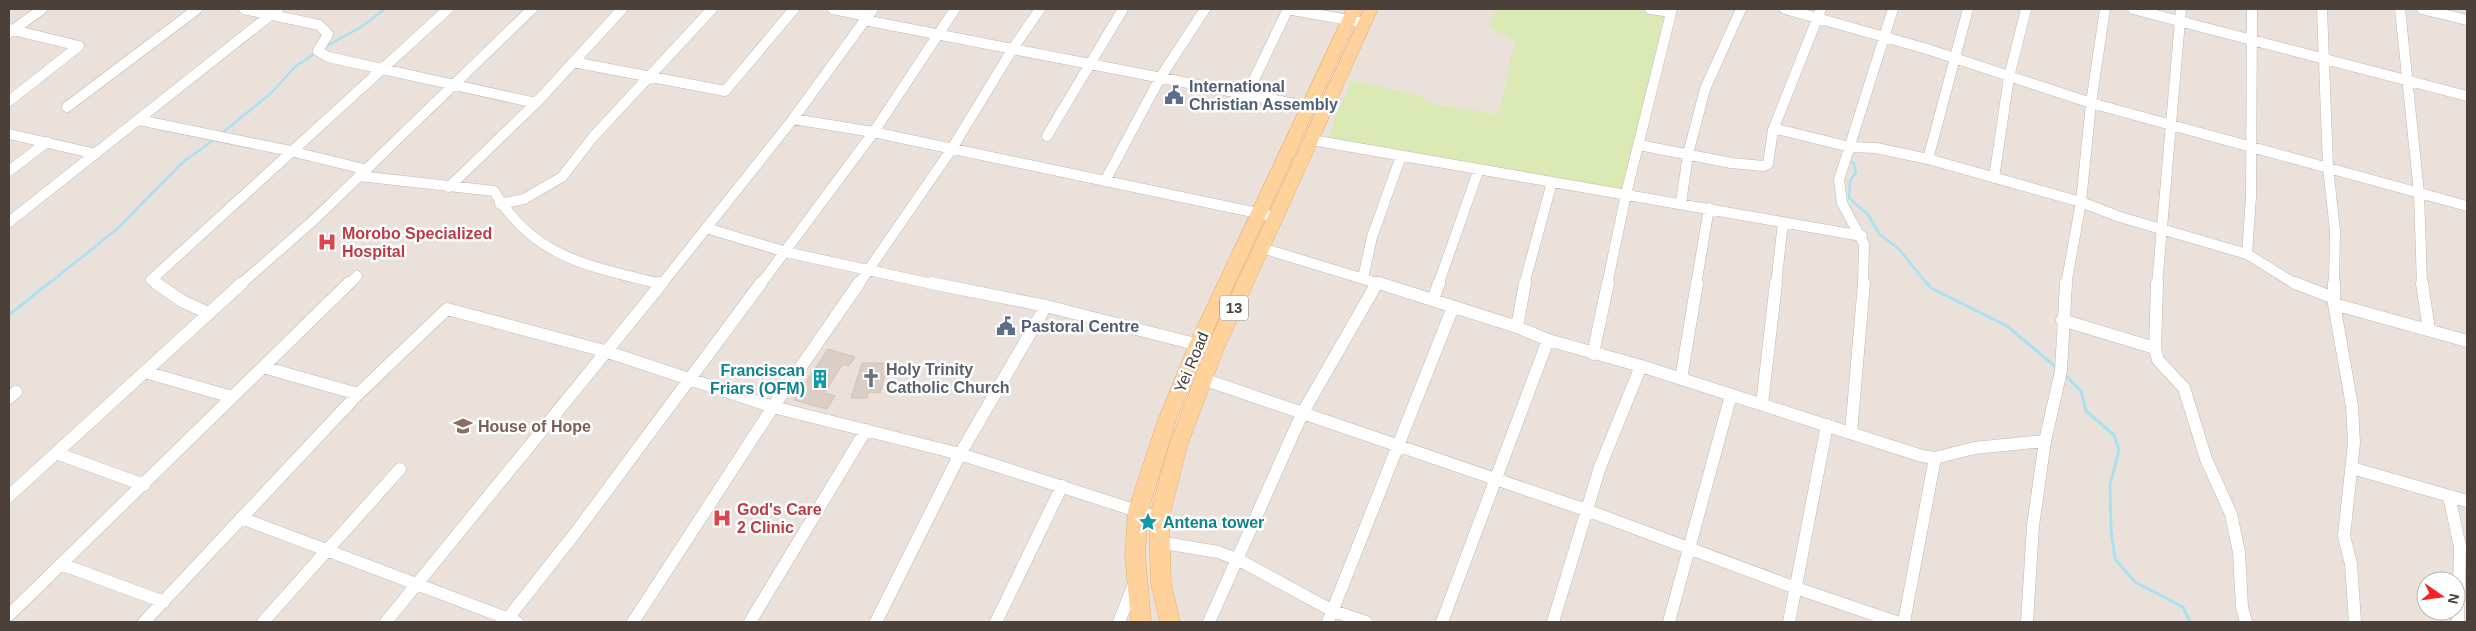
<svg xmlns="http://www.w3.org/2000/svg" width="2476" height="631" font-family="Arial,sans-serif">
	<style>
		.residential { fill: #eae2da; fill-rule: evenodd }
		.green { fill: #dbeab5 }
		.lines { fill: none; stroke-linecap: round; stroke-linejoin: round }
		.stream-far1 { stroke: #a9e0f2; stroke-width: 2.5 }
		.stream { stroke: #a9e0f2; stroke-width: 3 }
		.building { fill: #dbcec4; stroke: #d3c1b4 }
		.minor-far1-casing { stroke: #c2b7ae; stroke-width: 11 }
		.minor-casing { stroke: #c2b7ae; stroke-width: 13 }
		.primary-casing { stroke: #e6ab6a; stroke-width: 1 }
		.minor-far1 { stroke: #fff; stroke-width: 10 }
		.minor { stroke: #fff; stroke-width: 12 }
		.primary { fill: #ffd29c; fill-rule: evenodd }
		.labels { text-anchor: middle; stroke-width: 5; stroke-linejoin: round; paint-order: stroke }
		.shield { fill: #fff; stroke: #817a74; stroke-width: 1 }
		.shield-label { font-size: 15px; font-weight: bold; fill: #4b4139 }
		.service-label { font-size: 16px; font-weight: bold; fill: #4e5e75; stroke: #fff; text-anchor: start }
		.health-label { font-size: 16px; font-weight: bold; fill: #be3a42; stroke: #fff; text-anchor: start }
		.street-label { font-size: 16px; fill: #4b4139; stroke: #fff }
		.worship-label { font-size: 16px; font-weight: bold; fill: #5b616d; stroke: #fff; text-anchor: start }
		.culture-label { font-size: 16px; font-weight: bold; fill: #0d838f; stroke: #fff; text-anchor: end }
		.education-label { font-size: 16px; font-weight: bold; fill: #785e54; stroke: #fff; text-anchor: start }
	</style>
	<rect width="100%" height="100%" fill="#f6f1ec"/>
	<!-- residential -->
	<path class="residential" d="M 9,9 L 2467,9 L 2467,622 L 9,622 ZM 2426,581 L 2456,581 L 2456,611 L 2426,611 Z"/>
	<!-- green -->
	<path class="green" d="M 1494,9 L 1634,9 L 1664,14 L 1624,190 L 1328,137 L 1351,80 L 1419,95 L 1428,103 L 1498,114 L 1515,42 L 1489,27 Z"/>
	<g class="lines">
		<!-- stream-far1 -->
		<path class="stream-far1" d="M 325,47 L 361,27 L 385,9
			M 222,133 L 270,94 L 296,66 L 317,52
			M 1848,158 L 1854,164 L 1856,172 L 1850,181 L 1849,198 L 1868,215 L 1880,235 L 1898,248 L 1928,285
			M 47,285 L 117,229 L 183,162 L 215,139"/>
		<!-- stream -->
		<path class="stream" d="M 1927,283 L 1931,288 L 2007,326 L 2057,368
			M 9,315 L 49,283
			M 2064,374 L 2081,391 L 2086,411 L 2114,435 L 2119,450 L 2110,485 L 2111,530 L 2115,559 L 2135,582 L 2183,607 L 2190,622"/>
	</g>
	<!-- building -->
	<path class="building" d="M 828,349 L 855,357 L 849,366 L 843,364 L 824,393 L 835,396 L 827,409 L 794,400 Z
		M 862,363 L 888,363 L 880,393 L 869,392 L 867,398 L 851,398 Z"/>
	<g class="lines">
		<!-- minor-far1 casing -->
		<g class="minor-far1-casing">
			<path id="minor-far1" d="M 244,9 L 319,25 L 328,34 L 318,51 L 328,57 L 536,103
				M 833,9 L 868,16
				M 1287,9 L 1365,23
				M 1650,9 L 1671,12
				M 1785,9 L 1927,49 L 2091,103 L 2467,206
				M 2133,9 L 2467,96
				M 2322,9 L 2328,167 L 2335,231 L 2334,285
				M 2400,9 L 2419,193 L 2422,285
				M 2422,9 L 2467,20
				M 864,20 L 1316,108
				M 9,29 L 79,46
				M 9,33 L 42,9
				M 573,62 L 725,91 L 794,9
				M 1247,94 L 1288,9
				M 9,101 L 79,46
				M 67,107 L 197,9
				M 793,119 L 873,132 L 1267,215
				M 139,120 L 290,151 L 364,169
				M 1773,130 L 1821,9
				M 9,134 L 96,154
				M 1047,136 L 1123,9
				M 1312,140 L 1862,236
				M 1639,145 L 1731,163 L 1764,166 L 1768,164 L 1773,130 L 1781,130 L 1850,147 L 1876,148 L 1928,159 L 2081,202 L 2120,217 L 2247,254 L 2297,285
				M 1928,159 L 1968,9
				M 9,171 L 47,142
				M 359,176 L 494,191 C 534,259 590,266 661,284
				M 1994,178 L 2009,77 L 2026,9
				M 1105,181 L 1160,78 L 1205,9
				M 449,187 L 536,103 L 622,9
				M 1681,203 L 1688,154 L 1705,89 L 1741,9
				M 500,204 L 524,199 L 562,177 L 593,137 L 712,9
				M 9,222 L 278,9
				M 706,228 L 786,252 L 937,285
				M 1262,248 L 1383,285
				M 2247,254 L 2251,197 L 2252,9
				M 1363,278 L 1372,237 L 1401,156
				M 158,285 L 151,280 L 448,9
				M 240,285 L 316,218 L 532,9
				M 348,285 L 357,276
				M 661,285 L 793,119 L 873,9
				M 760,285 L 873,133 L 955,9
				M 858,285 L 951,150 L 1012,50 L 1040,9
				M 1376,285 L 1378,282
				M 1438,285 L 1479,169
				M 1524,285 L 1552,182
				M 1607,285 L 1626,194 L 1672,9
				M 1696,285 L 1709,208
				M 1776,285 L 1783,222
				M 1863,285 L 1864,244 L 1842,203 L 1839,180 L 1893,9
				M 2066,285 L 2081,202 L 2091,103 L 2105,9
				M 2157,285 L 2181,9"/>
		</g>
		<!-- minor casing -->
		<g class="minor-casing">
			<path id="minor" d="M 156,283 L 182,301 L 208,313
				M 659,283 L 661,284
				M 931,283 L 1046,306 L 1203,346
				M 1379,283 L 1517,327 L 1548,340 L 1641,366 L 1922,456 L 1935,458 L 1974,448 L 2045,441
				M 2157,283 L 2155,348 L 2158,360 L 2184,388 L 2206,459 L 2231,514 L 2239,552 L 2242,607 L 2246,622
				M 2295,283 L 2334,298
				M 2334,283 L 2334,304 L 2352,406 L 2354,443 L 2344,536 L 2351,564 L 2355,622
				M 2422,283 L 2429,330
				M 1433,300 L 1439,283
				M 2334,304 L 2467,341
				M 2062,320 L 2155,348
				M 1517,327 L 1525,283
				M 1593,354 L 1608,283
				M 263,367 L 358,394
				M 145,372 L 232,397
				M 1203,379 L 1586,510 L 1796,588 L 1896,622
				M 1681,379 L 1697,283
				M 9,398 L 16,392
				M 1762,404 L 1776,283
				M 1851,433 L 1864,283
				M 56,453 L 144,485
				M 2352,468 L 2467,501
				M 9,496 L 242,283
				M 2449,496 L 2460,547 L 2458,622
				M 241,518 L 517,622
				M 1158,542 L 1218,552 L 1239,560 L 1333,611 L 1366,622
				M 61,564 L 164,602
				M 9,615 L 349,283
				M 144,622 L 358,394 L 447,309 L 608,352 L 773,407 L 960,454 L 1159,518
				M 263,622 L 400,469
				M 386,622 L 662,283
				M 505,622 L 576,532 L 761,283
				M 633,622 L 773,407 L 859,283
				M 750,622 L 866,430
				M 876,622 L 960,454 L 1046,306
				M 996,622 L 1062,486
				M 1119,622 L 1134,584
				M 1209,622 L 1302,414 L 1377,283
				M 1328,622 L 1453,307
				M 1442,622 L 1548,340
				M 1553,622 L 1600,467 L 1641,366
				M 1669,622 L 1731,395
				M 1789,622 L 1827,425
				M 1904,622 L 1935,458
				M 2027,622 L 2033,526 L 2045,441 L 2061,371 L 2066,283"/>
		</g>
		<!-- primary casing -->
		<g class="primary-casing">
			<path id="primary" d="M 1347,9 L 1361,9 L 1207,344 L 1176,420 L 1148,511 L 1145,554 L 1151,622 L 1131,622 L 1125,554 L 1128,511 L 1158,420 L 1189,344 Z
				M 1364,9 L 1378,9 L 1223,351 L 1187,446 L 1169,518 L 1171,584 L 1180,622 L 1160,622 L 1151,584 L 1149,518 L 1169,446 L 1205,351 Z"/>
		</g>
		<!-- minor-far1 -->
		<use href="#minor-far1" class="minor-far1"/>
		<!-- minor -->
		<use href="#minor" class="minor"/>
		<!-- primary -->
		<use href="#primary" class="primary"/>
	</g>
	<!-- icons -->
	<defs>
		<g id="civic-bare" transform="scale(1.5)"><path d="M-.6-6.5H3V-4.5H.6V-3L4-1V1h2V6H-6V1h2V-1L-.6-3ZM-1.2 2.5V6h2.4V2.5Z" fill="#5c6f8a" stroke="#fff" stroke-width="2.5" paint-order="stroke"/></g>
		<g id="hospital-bare" transform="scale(1.5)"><path d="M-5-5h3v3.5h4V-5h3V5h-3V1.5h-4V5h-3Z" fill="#e0444e" stroke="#fff" stroke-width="2.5" paint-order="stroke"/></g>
		<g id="church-bare" transform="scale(1.5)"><path d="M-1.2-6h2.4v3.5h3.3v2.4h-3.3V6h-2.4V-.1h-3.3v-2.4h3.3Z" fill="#6b7280" stroke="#fff" stroke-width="2.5" paint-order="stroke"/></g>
		<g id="building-bare" transform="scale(1.5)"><path d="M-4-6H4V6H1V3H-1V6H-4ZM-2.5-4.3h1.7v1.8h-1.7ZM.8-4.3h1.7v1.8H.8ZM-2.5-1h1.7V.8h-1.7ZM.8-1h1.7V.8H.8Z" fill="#0f9aa8" stroke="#fff" stroke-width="2.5" paint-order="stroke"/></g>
		<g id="school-bare" transform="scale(1.5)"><path d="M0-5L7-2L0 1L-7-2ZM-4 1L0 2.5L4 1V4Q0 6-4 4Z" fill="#8d6e63" stroke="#fff" stroke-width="2.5" paint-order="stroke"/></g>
		<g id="sight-bare" transform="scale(1.5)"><path d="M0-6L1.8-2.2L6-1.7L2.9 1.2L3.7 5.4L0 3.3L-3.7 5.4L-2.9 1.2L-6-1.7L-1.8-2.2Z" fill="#0f9aa8" stroke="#fff" stroke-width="2.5" paint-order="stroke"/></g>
	</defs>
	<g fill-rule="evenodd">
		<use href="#civic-bare" x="1174" y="95"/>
		<use href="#hospital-bare" x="327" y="242"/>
		<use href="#civic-bare" x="1006" y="326"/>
		<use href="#church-bare" x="871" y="378"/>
		<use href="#building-bare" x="820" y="379"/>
		<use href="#school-bare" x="463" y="426"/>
		<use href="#hospital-bare" x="722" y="518"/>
		<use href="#sight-bare" x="1148" y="522"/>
	</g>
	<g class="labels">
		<!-- shield labels -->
		<rect class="shield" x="1220" y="295.5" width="28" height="25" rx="4"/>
		<g class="shield-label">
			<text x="1234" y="313">13</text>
		</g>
		<!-- service labels -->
		<g class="service-label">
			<text x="1189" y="92">International<tspan x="1189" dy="18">Christian Assembly</tspan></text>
			<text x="1021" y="332">Pastoral Centre</text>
		</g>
		<!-- health labels -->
		<g class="health-label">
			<text x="342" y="239">Morobo Specialized<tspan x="342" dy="18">Hospital</tspan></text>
			<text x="737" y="515">God's Care<tspan x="737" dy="18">2 Clinic</tspan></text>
		</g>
		<!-- street labels -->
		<g class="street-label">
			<text transform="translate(1191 362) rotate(-67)" y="6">Yei Road</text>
		</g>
		<!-- worship labels -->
		<g class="worship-label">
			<text x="886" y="375">Holy Trinity<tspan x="886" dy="18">Catholic Church</tspan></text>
		</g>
		<!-- culture labels -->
		<g class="culture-label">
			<text x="805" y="376">Franciscan<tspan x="805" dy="18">Friars (OFM)</tspan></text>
			<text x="1163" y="528" text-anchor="start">Antena tower</text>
		</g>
		<!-- education labels -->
		<g class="education-label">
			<text x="478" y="432">House of Hope</text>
		</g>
	</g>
	<!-- border -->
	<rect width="2476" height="631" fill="none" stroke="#4b4139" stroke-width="20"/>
	<!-- north arrow -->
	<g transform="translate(2441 596) rotate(103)"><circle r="24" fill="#ffffff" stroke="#b7b3b0"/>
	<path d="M0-4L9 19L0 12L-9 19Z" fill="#fb1d21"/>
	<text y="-8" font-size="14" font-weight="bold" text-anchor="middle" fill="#4b4139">N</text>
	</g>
</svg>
